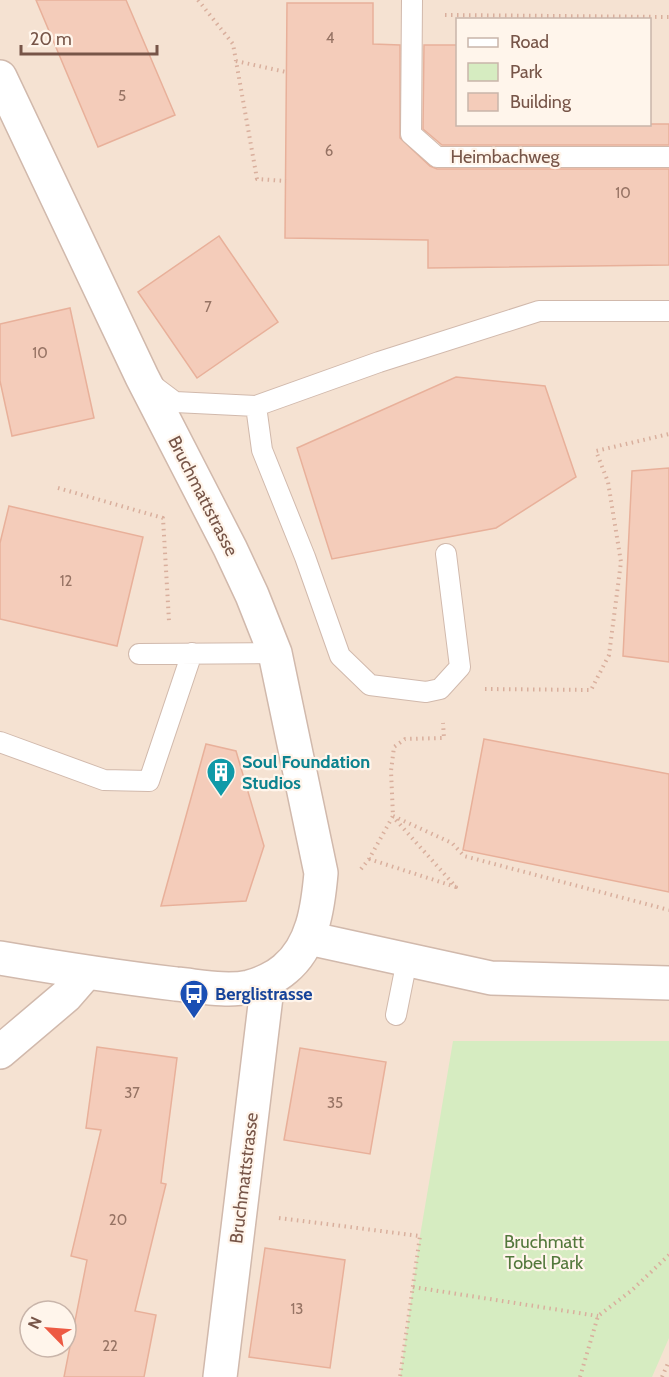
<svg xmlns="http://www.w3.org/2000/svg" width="669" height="1377" font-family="Cabin,sans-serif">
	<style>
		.residential { fill: #f5e2d2; fill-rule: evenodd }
		.green { fill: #d6ecc1 }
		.building { fill: #f4ccba; stroke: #e8b09a; stroke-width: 1.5 }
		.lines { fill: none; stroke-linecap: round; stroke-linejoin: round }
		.lane-casing { stroke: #d1b9ac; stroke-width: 22 }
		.street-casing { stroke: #d1b9ac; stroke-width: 36 }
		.path { stroke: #d9af9d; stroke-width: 4; stroke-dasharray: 1.5 4.5; stroke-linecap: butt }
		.lane { stroke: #fff; stroke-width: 20 }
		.street { stroke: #fff; stroke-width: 33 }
		.labels { text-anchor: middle; stroke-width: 4.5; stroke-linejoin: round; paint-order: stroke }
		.number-label { font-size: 15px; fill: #967364 }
		.street-label { font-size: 18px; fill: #775548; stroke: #fff5eb }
		.culture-label { font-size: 18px; font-weight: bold; fill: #0d838f; stroke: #fff5eb; text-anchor: start }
		.transit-label { font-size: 18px; font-weight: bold; fill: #164399; stroke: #fff5eb; text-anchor: start }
		.park-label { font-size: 18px; fill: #53783c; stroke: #fff5eb }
	</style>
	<rect width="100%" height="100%" fill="#fdf1e4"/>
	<!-- residential -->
	<path class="residential" d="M 0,0 L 669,0 L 669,1377 L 0,1377 ZM 458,20 L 650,20 L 650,124 L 458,124 ZM 30,1311 L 66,1311 L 66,1347 L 30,1347 Z"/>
	<!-- green -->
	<path class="green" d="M 453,1041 L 669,1041 L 669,1338 L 652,1377 L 400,1377 L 420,1236 Z"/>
	<!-- building -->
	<path class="building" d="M 36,0 L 126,0 L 175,115 L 98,147 Z
		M 287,3 L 373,3 L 373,44 L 400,45 L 400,138 L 430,166 L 437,169 L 669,169 L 669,265 L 428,268 L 428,240 L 285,238 Z
		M 424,45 L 458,45 L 458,124 L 669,124 L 669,145 L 442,145 L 423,129 Z
		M 219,236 L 278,322 L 197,378 L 138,292 Z
		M 70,308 L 94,418 L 12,436 L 0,381 L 0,324 Z
		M 456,377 L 545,386 L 576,477 L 496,528 L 332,559 L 297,448 Z
		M 669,468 L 669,662 L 623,656 L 632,471 Z
		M 9,506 L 143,537 L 117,646 L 0,619 L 0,543 Z
		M 484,739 L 669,774 L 669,892 L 463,850 Z
		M 206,744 L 236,751 L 264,846 L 246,901 L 161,906 Z
		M 97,1047 L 177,1058 L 161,1183 L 166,1184 L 135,1311 L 156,1315 L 144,1377 L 64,1377 L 87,1260 L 71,1256 L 101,1130 L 86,1128 Z
		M 300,1048 L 386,1062 L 370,1154 L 284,1140 Z
		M 265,1248 L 345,1260 L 330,1368 L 249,1357 Z"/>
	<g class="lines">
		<!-- lane casing -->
		<g class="lane-casing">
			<path id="lane" d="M 412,0 L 411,134 L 437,157 L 669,157
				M 151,384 L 175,402 L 256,406 L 379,362 L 539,311 L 669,311
				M 256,406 L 262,450 L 305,557 L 340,656 L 370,685 L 426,692 L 440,689 L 460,667 L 446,554
				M 139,654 L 275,653
				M 0,742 L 104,780 L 149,781 L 192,653
				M 396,1015 L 407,960"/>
		</g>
		<!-- street casing -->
		<g class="street-casing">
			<path id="street" d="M 0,77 L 142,377 L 230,548 L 252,595 L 275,653 L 321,873 C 318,907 313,946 285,969 C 276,977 261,984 249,987 C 226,992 199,986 176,984 C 117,977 59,968 0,958
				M 308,938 L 491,978 L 669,983
				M 0,1052 L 66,996 L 86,973
				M 220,1377 L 268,980"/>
		</g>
		<!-- path -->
		<path class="path" d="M 198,0 L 233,44 L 257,179 L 286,181
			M 445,15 L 669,17
			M 236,61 L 286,72
			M 58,488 L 163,518 L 169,621
			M 485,689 L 591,690 L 609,655 L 621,562 L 608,482 L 596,451 L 669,434
			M 393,816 L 452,843 L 464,856 L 669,910
			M 369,859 L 456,887 L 395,819
			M 361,869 L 369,859 L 393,816 L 391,771 L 394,747 L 405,739 L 444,738 L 443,723
			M 279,1218 L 420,1236 L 400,1377
			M 413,1287 L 598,1316
			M 580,1377 L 598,1316 L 631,1291 L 669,1255
			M 662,1377 L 669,1361"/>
		<!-- lane -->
		<use href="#lane" class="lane"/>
		<!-- street -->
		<use href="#street" class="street"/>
	</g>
	<!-- icons -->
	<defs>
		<g id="building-pin" transform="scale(1.5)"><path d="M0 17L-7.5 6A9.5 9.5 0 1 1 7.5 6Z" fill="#0f9aa8" stroke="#fff5eb"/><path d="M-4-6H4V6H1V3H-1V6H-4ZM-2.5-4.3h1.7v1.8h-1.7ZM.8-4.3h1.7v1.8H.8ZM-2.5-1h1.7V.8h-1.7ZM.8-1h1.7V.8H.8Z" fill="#fff"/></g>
		<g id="bus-pin" transform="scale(1.5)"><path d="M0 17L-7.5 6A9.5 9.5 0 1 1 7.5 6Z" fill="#1a4fb4" stroke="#fff5eb"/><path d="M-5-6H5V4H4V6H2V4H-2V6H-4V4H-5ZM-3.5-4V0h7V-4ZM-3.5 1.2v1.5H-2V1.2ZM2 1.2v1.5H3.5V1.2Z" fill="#fff"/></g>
	</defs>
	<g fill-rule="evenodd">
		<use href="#building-pin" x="221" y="772"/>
		<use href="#bus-pin" x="194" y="994"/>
	</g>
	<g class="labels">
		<!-- number labels -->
		<g class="number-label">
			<text x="330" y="43">4</text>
			<text x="122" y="101">5</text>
			<text x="329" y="156">6</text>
			<text x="623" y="198">10</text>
			<text x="208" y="312">7</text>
			<text x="40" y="358">10</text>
			<text x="66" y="586">12</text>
			<text x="132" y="1098">37</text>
			<text x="335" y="1108">35</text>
			<text x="118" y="1225">20</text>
			<text x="297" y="1314">13</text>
			<text x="110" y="1351">22</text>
		</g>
		<!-- street labels -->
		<g class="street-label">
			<text x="505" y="163">Heimbachweg</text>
			<text transform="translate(203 496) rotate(63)" y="6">Bruchmattstrasse</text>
			<text transform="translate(244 1178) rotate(-83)" y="6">Bruchmattstrasse</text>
		</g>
		<!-- culture labels -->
		<g class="culture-label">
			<text x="242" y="768">Soul Foundation<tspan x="242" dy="21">Studios</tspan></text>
		</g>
		<!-- transit labels -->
		<g class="transit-label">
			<text x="215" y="1000">Berglistrasse</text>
		</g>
		<!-- park labels -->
		<g class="park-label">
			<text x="544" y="1248">Bruchmatt<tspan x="544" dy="21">Tobel Park</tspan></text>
		</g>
	</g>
	<!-- legend -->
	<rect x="456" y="18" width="195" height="108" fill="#fff5eb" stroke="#c9b5aa" stroke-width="1.5"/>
	<rect x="468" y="38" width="30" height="9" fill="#ffffff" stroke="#c9b5aa" stroke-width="1.5"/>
	<text x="510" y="48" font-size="18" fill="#775548">Road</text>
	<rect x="468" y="63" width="30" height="18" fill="#d6ecc1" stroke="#c9b5aa" stroke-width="1.5"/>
	<text x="510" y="78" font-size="18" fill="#775548">Park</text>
	<rect x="468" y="93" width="30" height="18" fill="#f4ccba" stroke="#c9b5aa" stroke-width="1.5"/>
	<text x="510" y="108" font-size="18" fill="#775548">Building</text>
	<!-- north arrow -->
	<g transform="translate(48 1329) rotate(295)"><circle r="28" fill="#fff5eb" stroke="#c9b5aa" stroke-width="1.5"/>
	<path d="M0-4.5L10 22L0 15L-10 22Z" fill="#ed5a43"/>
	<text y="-9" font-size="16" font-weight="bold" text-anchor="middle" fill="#775548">N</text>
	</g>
	<!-- scale -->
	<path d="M21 45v9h136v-9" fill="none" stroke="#775548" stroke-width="3"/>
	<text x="30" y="45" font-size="18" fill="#775548" stroke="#fff5eb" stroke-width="4.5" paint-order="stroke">20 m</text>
</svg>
